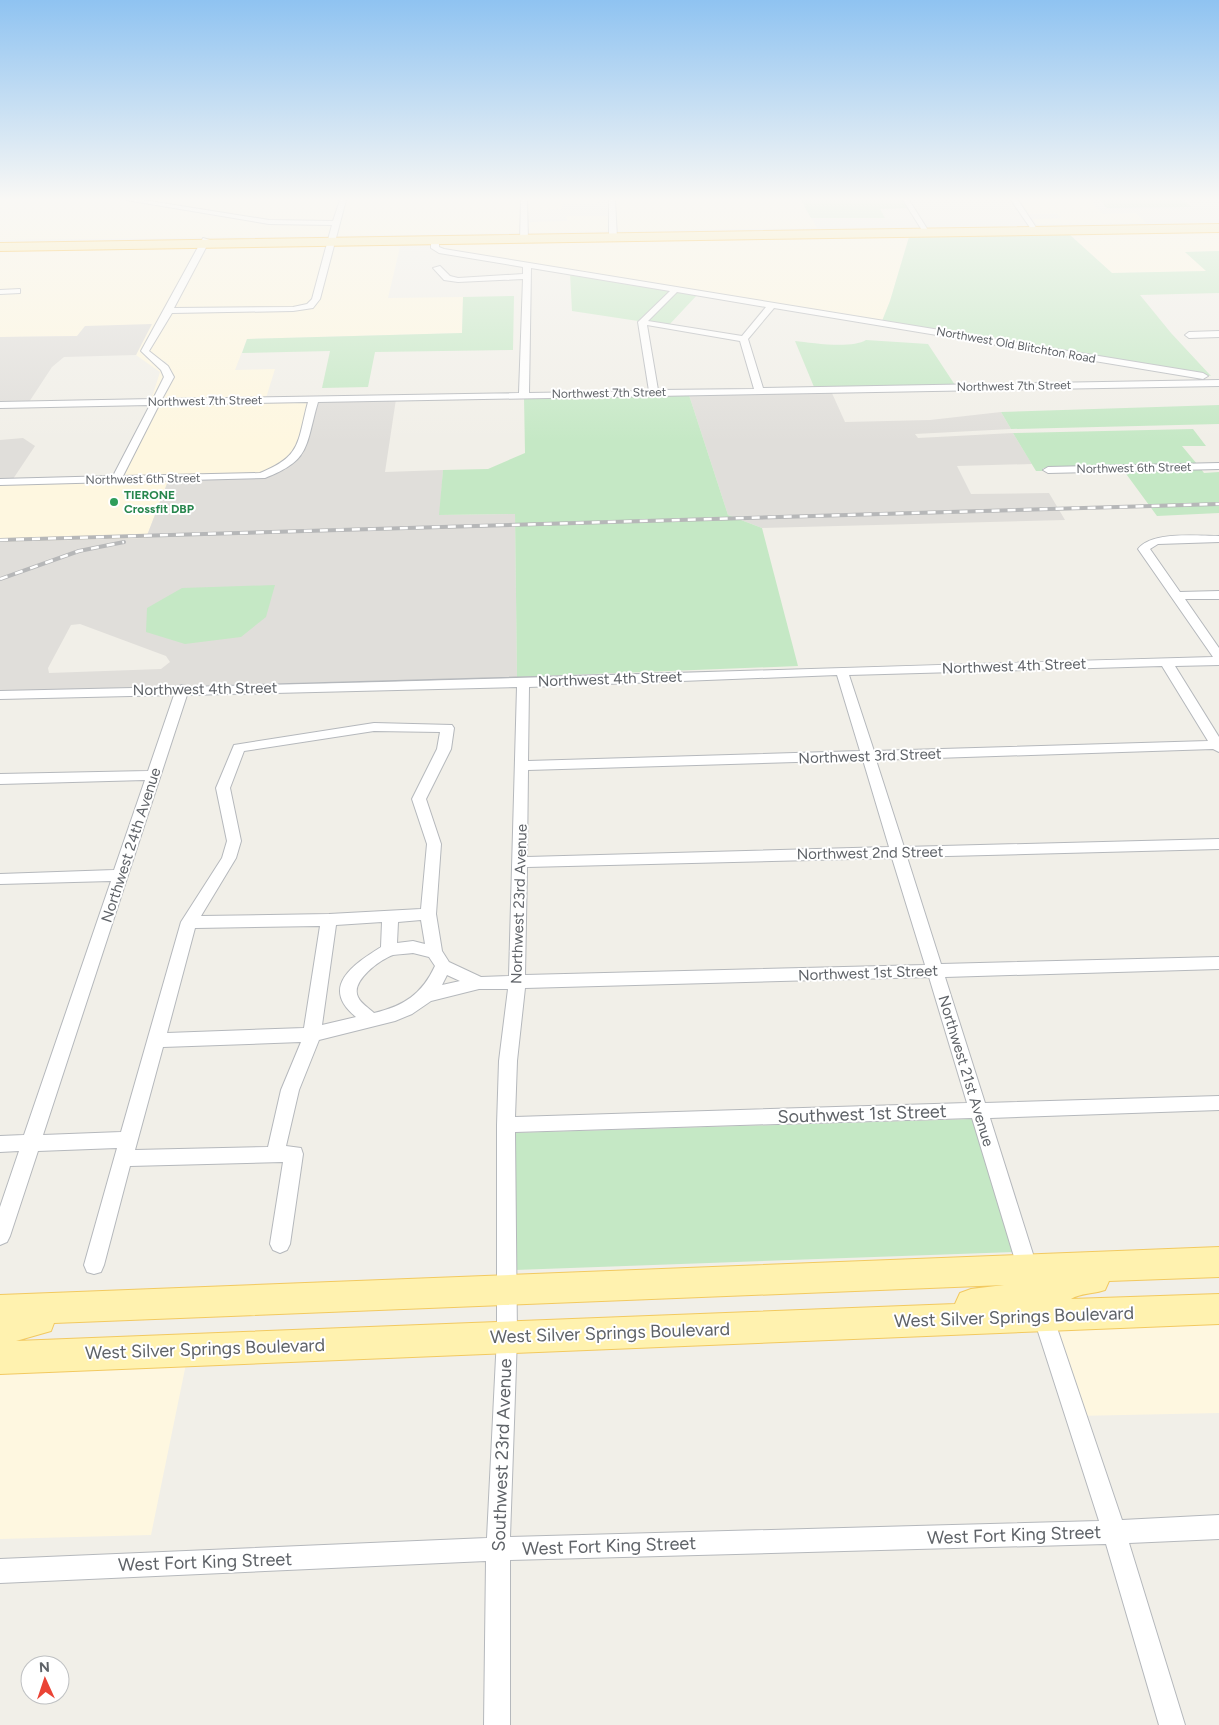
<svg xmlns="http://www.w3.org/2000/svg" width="1219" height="1725" font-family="Figtree,sans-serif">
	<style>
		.commercial { fill: #fef7e0 }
		.industrial { fill: #e0deda; fill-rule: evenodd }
		.green { fill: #c5e8c5 }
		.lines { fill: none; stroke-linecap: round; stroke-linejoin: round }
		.minor-casing { stroke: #b5b8bc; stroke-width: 2 }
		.primary-casing { stroke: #f2c960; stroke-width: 2 }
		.trunk-casing { stroke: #f9ab00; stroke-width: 2 }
		.minor { fill: #fff; fill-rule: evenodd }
		.primary { fill: #fff2af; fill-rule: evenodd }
		.trunk { fill: #feeaa1; fill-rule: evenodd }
		.rail-casing { stroke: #b6b7b8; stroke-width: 4 }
		.rail { stroke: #fff; stroke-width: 2.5; stroke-dasharray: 8; stroke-linecap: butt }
		.leisure-dot { fill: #2e9e5b; stroke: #fff; stroke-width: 2 }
		.labels { text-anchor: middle; stroke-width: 4; stroke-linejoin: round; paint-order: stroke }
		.far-street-label { font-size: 12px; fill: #5f6368; stroke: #fff }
		.far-leisure-label { font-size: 12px; font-weight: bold; fill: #27864d; stroke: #fff; text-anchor: start }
		.street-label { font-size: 15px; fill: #5f6368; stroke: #fff }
		.near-street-label { font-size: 18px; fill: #5f6368; stroke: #fff }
	</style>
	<rect width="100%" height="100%" fill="#f1efe8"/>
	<!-- commercial -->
	<path class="commercial" d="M 0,200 L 120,200 L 267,223 L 332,224 L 328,236 L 0,240 Z
		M 137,200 L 340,200 L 332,222 L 270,221 Z
		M 346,200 L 521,200 L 521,233 L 335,236 Z
		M 527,200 L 597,200 L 597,203 L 562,204 L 562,209 L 528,210 L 528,222 L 567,221 L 567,216 L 610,216 L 610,231 L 528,233 Z
		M 615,200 L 801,200 L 817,228 L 616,231 Z
		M 1017,200 L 1089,200 L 1103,214 L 1136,213 L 1146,223 L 1037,224 L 1033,219 L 1061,218 L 1057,214 L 1029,214 Z
		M 1219,232 L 1219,251 L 1185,252 L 1207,271 L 1112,273 L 1070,235 Z
		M 909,237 L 890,301 L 882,321 L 444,250 L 437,244 Z
		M 332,245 L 384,245 L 400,247 L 388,298 L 463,297 L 462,333 L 247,339 L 235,370 L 275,369 L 266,398 L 161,400 L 173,376 L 166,362 L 153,356 L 149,350 L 172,313 L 314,307 Z
		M 326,246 L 313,299 L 308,305 L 293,308 L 174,309 L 205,247 Z
		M 198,247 L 141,351 L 146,358 L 158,364 L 165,377 L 153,400 L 151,400 L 160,372 L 136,355 L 151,324 L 77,336 L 0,337 L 0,293 L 20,293 L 22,290 L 0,290 L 0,250 Z
		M 309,401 L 294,454 L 281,466 L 261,473 L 122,477 L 159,404 Z
		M 168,481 L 146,538 L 0,542 L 0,485 Z
		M 1219,1319 L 1219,1413 L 1076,1416 L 1053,1326 Z
		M 186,1364 L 151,1535 L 0,1539 L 0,1373 Z"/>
	<!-- industrial -->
	<path class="industrial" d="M 152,324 L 136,355 L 64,357 L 52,367 L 29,402 L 0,403 L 0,337 L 77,336 L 85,326 Z
		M 831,391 L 845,422 L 930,420 L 1001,412 L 1011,429 L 915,434 L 918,438 L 1013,433 L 1032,464 L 957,466 L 971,494 L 1049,493 L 1065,520 L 762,528 L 728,515 L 689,395 Z
		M 396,399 L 385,472 L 443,470 L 440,515 L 515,514 L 517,677 L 0,691 L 0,542 L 146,538 L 168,481 L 264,477 L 285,470 L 303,454 L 317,401 ZM 80,624 L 166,656 L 170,662 L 161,669 L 49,673 L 48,668 L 71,625 Z
		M 23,438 L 35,446 L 13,479 L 0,479 L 0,440 Z"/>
	<!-- green -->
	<path class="green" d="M 801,200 L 903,200 L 908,208 L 880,209 L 885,218 L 811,218 Z
		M 1099,200 L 1182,200 L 1192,207 L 1107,208 Z
		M 1070,235 L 1112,273 L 1206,271 L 1185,252 L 1219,251 L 1219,293 L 1140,295 L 1171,333 L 1211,376 L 882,321 L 890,301 L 909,237 Z
		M 570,273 L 671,290 L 638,321 L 572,311 Z
		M 678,291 L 698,294 L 669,325 L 647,321 Z
		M 514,296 L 513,350 L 375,352 L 368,387 L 322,388 L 330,351 L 242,353 L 247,339 L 462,333 L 463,297 Z
		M 866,340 L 928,344 L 955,385 L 814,387 L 795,341 C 812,343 852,349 866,340 Z
		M 689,395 L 728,515 L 762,528 L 798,666 L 517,677 L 515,514 L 439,515 L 443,470 L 488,469 L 525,453 L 524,397 Z
		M 1219,405 L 1219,424 L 1011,429 L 1001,412 Z
		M 1193,429 L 1206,446 L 1182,446 L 1197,464 L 1043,468 L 1044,471 L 1036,471 L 1013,433 Z
		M 1201,469 L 1204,473 L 1219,472 L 1219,513 L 1157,516 L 1124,471 Z
		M 275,585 L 266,617 L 241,637 L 185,644 L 146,632 L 147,608 L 182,588 Z
		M 973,1119 L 1014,1252 L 515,1270 L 511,1133 Z"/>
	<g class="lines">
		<!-- minor casing -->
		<g class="minor-casing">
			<path id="minor" d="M 126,200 L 143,200 L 269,220 L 333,221 L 340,200 L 346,200 L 320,299 L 313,308 L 293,311 L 172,313 L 149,351 L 168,366 L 174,377 L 162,399 L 519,393 L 523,279 L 458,282 L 444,280 L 433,268 L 440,266 L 450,276 L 458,278 L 523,274 L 523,267 L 439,253 L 431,248 L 431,241 L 435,239 L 439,241 L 439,247 L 444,249 L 1203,373 L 1208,376 L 1203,379 L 774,308 L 748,339 L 763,388 L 1219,380 L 1219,386 L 318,402 C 305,447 311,460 265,478 L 0,485 L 0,479 L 113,476 L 150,405 L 0,408 L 0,402 L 153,399 L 164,377 L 161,370 L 141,351 L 203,238 L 210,240 L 174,308 L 293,307 L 307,304 L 312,299 L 332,225 L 269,224 ZM 531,268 L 670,291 L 638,322 L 649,391 L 529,393 ZM 677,292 L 766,307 L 742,336 L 648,321 ZM 647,325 L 740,341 L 754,389 L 658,390 ZM 308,402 C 297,443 302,456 260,473 L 123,476 L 159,405 Z
				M 521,200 L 527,200 L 528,240 L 524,242 L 520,240 Z
				M 609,200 L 615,200 L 617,238 L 613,240 L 609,238 Z
				M 903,200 L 909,200 L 931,235 L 925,235 Z
				M 1011,200 L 1018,200 L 1037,229 L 1031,229 Z
				M 20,289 L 20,293 L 0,294 L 0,290 Z
				M 1219,331 L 1219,337 L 1189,338 L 1185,335 L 1189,332 Z
				M 1219,463 L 1219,469 L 1048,473 L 1043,470 L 1048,467 Z
				M 1219,536 L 1219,542 L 1158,544 L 1150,549 L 1180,592 L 1219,591 L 1219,599 L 1185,599 L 1219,648 L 1219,665 L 1175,666 L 1219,737 L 1219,752 L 1213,749 L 876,760 L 904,847 L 1219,839 L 1219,849 L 907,857 L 941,964 L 1219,957 L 1219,969 L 945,977 L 985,1103 L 1219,1096 L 1219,1110 L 990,1118 L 1038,1270 L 1035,1277 L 1028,1279 L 1021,1277 L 1018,1270 L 972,1118 L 515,1132 L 517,1337 L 510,1537 L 1099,1521 L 1033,1316 L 1036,1309 L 1043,1306 L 1050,1309 L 1053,1316 L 1122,1520 L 1219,1515 L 1219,1539 L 1129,1543 L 1185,1725 L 1159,1725 L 1106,1544 L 510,1560 L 510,1725 L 484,1725 L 486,1561 L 0,1583 L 0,1559 L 487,1538 L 497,1337 L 497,1125 L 499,1061 L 508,989 L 479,989 L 431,1001 L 412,1014 L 395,1021 L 319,1040 L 299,1090 L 286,1146 L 301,1148 L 303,1154 L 290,1244 L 287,1250 L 280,1253 L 273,1250 L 270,1244 L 283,1162 L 130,1166 L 104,1265 L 101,1272 L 94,1274 L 87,1272 L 84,1265 L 117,1148 L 38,1151 L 10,1236 L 7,1242 L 0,1245 L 0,1207 L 19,1151 L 0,1152 L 0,1136 L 24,1135 L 111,881 L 0,884 L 0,874 L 114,870 L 145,780 L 0,784 L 0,774 L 148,771 L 174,695 L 0,699 L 0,691 L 177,687 L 182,685 L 187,687 C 529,679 871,666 1213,657 L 1138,549 C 1152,531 1197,536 1219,536 ZM 1162,666 L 1208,741 L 874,751 L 849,675 ZM 837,675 L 860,751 L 528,761 L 529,687 ZM 517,687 L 509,976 L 481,977 L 449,962 L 442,951 L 436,914 L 441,844 L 426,799 L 451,749 L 454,728 L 452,725 L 374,723 L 234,745 L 216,788 L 227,841 L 222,858 L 181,922 L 121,1132 L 43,1135 L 187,695 ZM 374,731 L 440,732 L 437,749 L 412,799 L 427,844 L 421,909 L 329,914 L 201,916 L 236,858 L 241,841 L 230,788 L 244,751 ZM 863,760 L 889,847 L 527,857 L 528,770 ZM 892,858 L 925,965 L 525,975 L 527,867 ZM 421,920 L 425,944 L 413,941 L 397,943 L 398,922 ZM 382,922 L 381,947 C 354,964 319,987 356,1017 L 322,1025 L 336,925 ZM 320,926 L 304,1028 L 167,1033 L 195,928 ZM 413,953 L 429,957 L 435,966 C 422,994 404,1006 374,1013 C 369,1008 361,1004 358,997 C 350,981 381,959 393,955 C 399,954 407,954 413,953 ZM 447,975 L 460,981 L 442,985 ZM 929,977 L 967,1103 L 515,1117 L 517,1061 L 525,988 ZM 301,1042 L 281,1090 L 268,1147 L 135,1150 L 163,1047 Z"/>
		</g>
		<!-- primary casing -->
		<g class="primary-casing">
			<path id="primary" d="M 1219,1247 L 1219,1277 L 1109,1281 L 1105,1290 C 1094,1294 1080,1293 1071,1299 L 1219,1294 L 1219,1324 L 0,1374 L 0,1295 ZM 1004,1285 L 971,1289 L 960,1293 L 955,1304 L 16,1341 L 51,1331 L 54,1323 Z"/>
		</g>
		<!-- trunk casing -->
		<g class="trunk-casing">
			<path id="trunk" d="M 1219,224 L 1219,232 L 0,251 L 0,243 Z"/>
		</g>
		<!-- minor -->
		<use href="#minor" class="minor"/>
		<!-- primary -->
		<use href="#primary" class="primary"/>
		<!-- trunk -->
		<use href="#trunk" class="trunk"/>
		<!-- rail casing -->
		<g class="rail-casing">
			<path id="rail" d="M 0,540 L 1219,504
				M 0,579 L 79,551 L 124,542"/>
		</g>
		<!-- rail -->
		<use href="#rail" class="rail"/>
	</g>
	<!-- sky -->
	<linearGradient id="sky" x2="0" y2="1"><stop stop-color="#8fc3f1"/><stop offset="0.45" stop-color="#f9f8f5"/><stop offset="1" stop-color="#f9f8f5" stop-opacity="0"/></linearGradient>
	<rect width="1219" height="442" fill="url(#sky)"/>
	<!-- markers -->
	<circle class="leisure-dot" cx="114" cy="502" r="5"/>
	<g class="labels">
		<!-- far-street labels -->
		<g class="far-street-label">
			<text transform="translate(1016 345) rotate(10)" y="4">Northwest Old Blitchton Road</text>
			<text transform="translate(1014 386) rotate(-1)" y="4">Northwest 7th Street</text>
			<text transform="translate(609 393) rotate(-1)" y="4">Northwest 7th Street</text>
			<text transform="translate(205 401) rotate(-1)" y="4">Northwest 7th Street</text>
			<text transform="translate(1134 468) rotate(-1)" y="4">Northwest 6th Street</text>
			<text transform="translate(143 479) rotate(-1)" y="4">Northwest 6th Street</text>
		</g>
		<!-- far-leisure labels -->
		<g class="far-leisure-label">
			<text x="124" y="499">TIERONE<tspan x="124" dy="14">Crossfit DBP</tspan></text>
		</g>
		<!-- street labels -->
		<g class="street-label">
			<text transform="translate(1014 666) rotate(-2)" y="5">Northwest 4th Street</text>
			<text transform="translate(610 679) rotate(-2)" y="5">Northwest 4th Street</text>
			<text transform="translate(205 689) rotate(-1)" y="5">Northwest 4th Street</text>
			<text transform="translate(870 756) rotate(-2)" y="5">Northwest 3rd Street</text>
			<text transform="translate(131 845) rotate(-72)" y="5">Northwest 24th Avenue</text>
			<text transform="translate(870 853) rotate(-1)" y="5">Northwest 2nd Street</text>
			<text transform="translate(519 904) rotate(-88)" y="5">Northwest 23rd Avenue</text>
			<text transform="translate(868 973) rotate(-2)" y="5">Northwest 1st Street</text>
			<text transform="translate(966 1071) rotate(73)" y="5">Northwest 21st Avenue</text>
		</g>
		<!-- near-street labels -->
		<g class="near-street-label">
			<text transform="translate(862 1114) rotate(-2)" y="6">Southwest 1st Street</text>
			<text transform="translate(1014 1317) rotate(-2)" y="6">West Silver Springs Boulevard</text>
			<text transform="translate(610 1333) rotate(-2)" y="6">West Silver Springs Boulevard</text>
			<text transform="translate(205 1349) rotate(-2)" y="6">West Silver Springs Boulevard</text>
			<text transform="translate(502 1455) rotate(-88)" y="6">Southwest 23rd Avenue</text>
			<text transform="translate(1014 1535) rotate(-2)" y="6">West Fort King Street</text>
			<text transform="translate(609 1546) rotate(-2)" y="6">West Fort King Street</text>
			<text transform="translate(205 1562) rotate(-2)" y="6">West Fort King Street</text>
		</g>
	</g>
	<!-- north arrow -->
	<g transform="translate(45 1680) rotate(357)"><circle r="24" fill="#ffffff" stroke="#bfc1c3"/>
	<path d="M0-4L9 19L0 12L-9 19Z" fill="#ea4335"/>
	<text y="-8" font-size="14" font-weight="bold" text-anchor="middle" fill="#5f6368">N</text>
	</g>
</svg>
